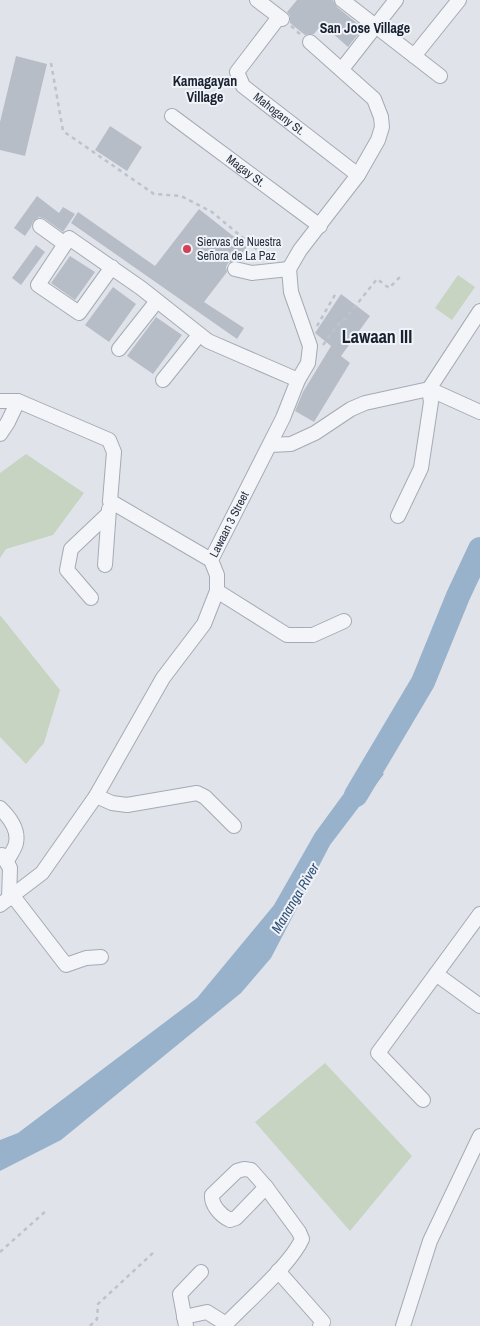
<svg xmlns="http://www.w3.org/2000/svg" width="480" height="1326" font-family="'Archivo Narrow',sans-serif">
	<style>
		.green { fill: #c6d4c1 }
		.water { fill: #99b2cb }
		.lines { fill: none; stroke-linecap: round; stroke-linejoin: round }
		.river { stroke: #99b2cb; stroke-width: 24 }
		.building { fill: #b7bdc7 }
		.minor-casing { stroke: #a5abb4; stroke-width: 16 }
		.path { stroke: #bec2c9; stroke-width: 2.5; stroke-dasharray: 4 4; stroke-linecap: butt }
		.minor { stroke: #f3f5f8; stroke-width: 14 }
		.poi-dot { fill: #d44056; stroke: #f0f3f7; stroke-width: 2 }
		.labels { text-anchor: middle; stroke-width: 4; stroke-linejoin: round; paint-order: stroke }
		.street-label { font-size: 12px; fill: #283142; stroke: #f0f3f7 }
		.poi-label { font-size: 12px; fill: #283142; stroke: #f0f3f7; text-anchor: start }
		.neighbourhood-label { font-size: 14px; font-weight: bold; fill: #1a2232; stroke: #f0f3f7 }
		.water-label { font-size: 14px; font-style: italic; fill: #305077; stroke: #f0f3f7 }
		.district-label { font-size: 18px; font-weight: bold; fill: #1a2232; stroke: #f0f3f7 }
	</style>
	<rect width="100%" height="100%" fill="#e0e4ea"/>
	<!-- green -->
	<path class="green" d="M 458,275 L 475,287 L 452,320 L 435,308 Z
		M 26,454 L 84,493 L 53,535 L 6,549 L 0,558 L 0,473 Z
		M 0,615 L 60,690 L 44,743 L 26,764 L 0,737 Z
		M 325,1063 L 412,1156 L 350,1231 L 255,1122 Z"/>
	<!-- water -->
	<path class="water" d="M 367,762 L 384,774 L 330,845 L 271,958 L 241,993 L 61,1140 L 0,1171 L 0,1140 L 18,1133 L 197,998 L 274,905 L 315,833 Z"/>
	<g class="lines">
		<!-- river -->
		<path class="river" d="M 356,795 L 423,682 L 458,596 L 480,549"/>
	</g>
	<!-- building -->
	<path class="building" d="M 297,0 L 333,0 L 337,7 L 363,28 L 348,47 L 322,24 L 314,34 L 308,34 L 305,35 L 290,23 L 290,16 L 287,12 Z
		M 16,56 L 47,64 L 25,156 L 0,150 L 0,122 Z
		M 110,126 L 142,147 L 127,171 L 95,150 Z
		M 37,196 L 59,213 L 63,207 L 75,214 L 63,232 L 45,219 L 39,217 L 33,221 L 31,227 L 25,236 L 14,228 Z
		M 199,209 L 247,247 L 237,260 L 228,263 L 226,267 L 227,272 L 204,302 L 244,328 L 237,339 L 71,223 L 78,212 L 155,266 Z
		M 36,245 L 45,252 L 21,285 L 12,278 Z
		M 70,256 L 95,272 L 75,300 L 51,283 Z
		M 113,287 L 136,304 L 109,342 L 85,325 Z
		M 341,294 L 370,316 L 341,356 L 350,363 L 314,422 L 295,411 L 303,392 L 331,346 L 315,333 Z
		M 156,317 L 182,335 L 153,374 L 127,356 Z"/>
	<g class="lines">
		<!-- minor casing -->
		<g class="minor-casing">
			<g id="minor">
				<path d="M 257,0 L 282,19"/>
				<path d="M 342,0 L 440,76"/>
				<path id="s1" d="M 279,17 L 237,72 L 243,86 L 358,175"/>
				<path d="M 414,56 L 459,0"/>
				<path d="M 342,69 L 396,0"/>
				<path id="s2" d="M 172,116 L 320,226"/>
				<path d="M 40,226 L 65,244"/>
				<path d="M 112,267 L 79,313 L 38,285 L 69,238 L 141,288 L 208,341 L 298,380"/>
				<path d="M 235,269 L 252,273 L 289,269"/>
				<path d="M 119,349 L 157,301"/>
				<path d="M 163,380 L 199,335"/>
				<path d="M 0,401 L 18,401 L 109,440 L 114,452 L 110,501 L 211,560"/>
				<path d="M 0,434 L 8,422 L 18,401"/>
				<path d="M 270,445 L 291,444 L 315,433 L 351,409 L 365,403 L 429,389 L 480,412"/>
				<path d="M 398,516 L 421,468 L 431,402 L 429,389 L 480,311"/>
				<path d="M 105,565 L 109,509"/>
				<path d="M 217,591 L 287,635 L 313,635 L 344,621"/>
				<path d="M 91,598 L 67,570 L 71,549 L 108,514"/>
				<path d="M 96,796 L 112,803 L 127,805 L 197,793 L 205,797 L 234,826"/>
				<path d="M 0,808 C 9,817 19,829 16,843 C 15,849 9,856 7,861"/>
				<path d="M 2,855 L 10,868 L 9,899"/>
				<path d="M 13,896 L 66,965 L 86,958 L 101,957"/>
				<path id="s3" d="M 0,905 L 42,873 L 96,796 L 163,678 L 204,624 L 217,591 L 217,575 L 211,560 L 283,418 L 298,380 L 308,363 L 310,346 L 291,292 L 289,269 L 300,250 L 358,175 L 378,140 L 382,127 L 381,117 L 374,99 L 310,42"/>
				<path d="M 436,974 L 480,1006"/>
				<path d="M 423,1100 L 378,1053 L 480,914"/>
				<path d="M 244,1169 L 251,1170 L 266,1187 L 236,1218 L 230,1220 C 221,1216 211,1205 212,1195 L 237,1171 Z"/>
				<path d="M 278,1271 L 323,1322 L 320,1326"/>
				<path d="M 184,1317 L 207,1312 L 226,1324 L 224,1326"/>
				<path d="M 226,1324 C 246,1303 291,1264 302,1239 L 299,1232 L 266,1187"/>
				<path d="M 186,1326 L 180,1294 L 201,1272"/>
				<path d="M 403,1326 L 430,1241 L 480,1136"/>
			</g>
		</g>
		<!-- path -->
		<path class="path" d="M 291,26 L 300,34
			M 51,63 L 63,131 L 154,194 L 181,196 L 212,212 L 267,258
			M 317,326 L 336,293
			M 323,345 L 340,322 L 345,319 L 377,279 L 389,288 L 401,276
			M 0,1252 L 47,1210
			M 90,1326 L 97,1319 L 98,1304 L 154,1252"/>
		<!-- minor -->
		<use href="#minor" class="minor"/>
	</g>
	<!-- markers -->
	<circle class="poi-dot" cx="187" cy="249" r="5"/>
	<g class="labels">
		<!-- street labels -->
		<g class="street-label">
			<text dy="4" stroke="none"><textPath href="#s1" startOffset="130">Mahogany St.</textPath></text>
			<text dy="4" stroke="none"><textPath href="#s2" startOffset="92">Magay St.</textPath></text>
			<text dy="4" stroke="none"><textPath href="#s3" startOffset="458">Lawaan 3 Street</textPath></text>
		</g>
		<!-- poi labels -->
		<g class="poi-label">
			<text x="197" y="246">Siervas de Nuestra<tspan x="197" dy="14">Señora de La Paz</tspan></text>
		</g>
		<!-- neighbourhood labels -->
		<g class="neighbourhood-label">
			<text x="365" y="33">San Jose Village</text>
			<text x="205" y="86">Kamagayan<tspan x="205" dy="16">Village</tspan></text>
		</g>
		<!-- water labels -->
		<g class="water-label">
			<text transform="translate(295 898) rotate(-59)" y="5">Mananga River</text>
		</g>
		<!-- district labels -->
		<g class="district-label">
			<text x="377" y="343">Lawaan III</text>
		</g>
	</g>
</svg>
